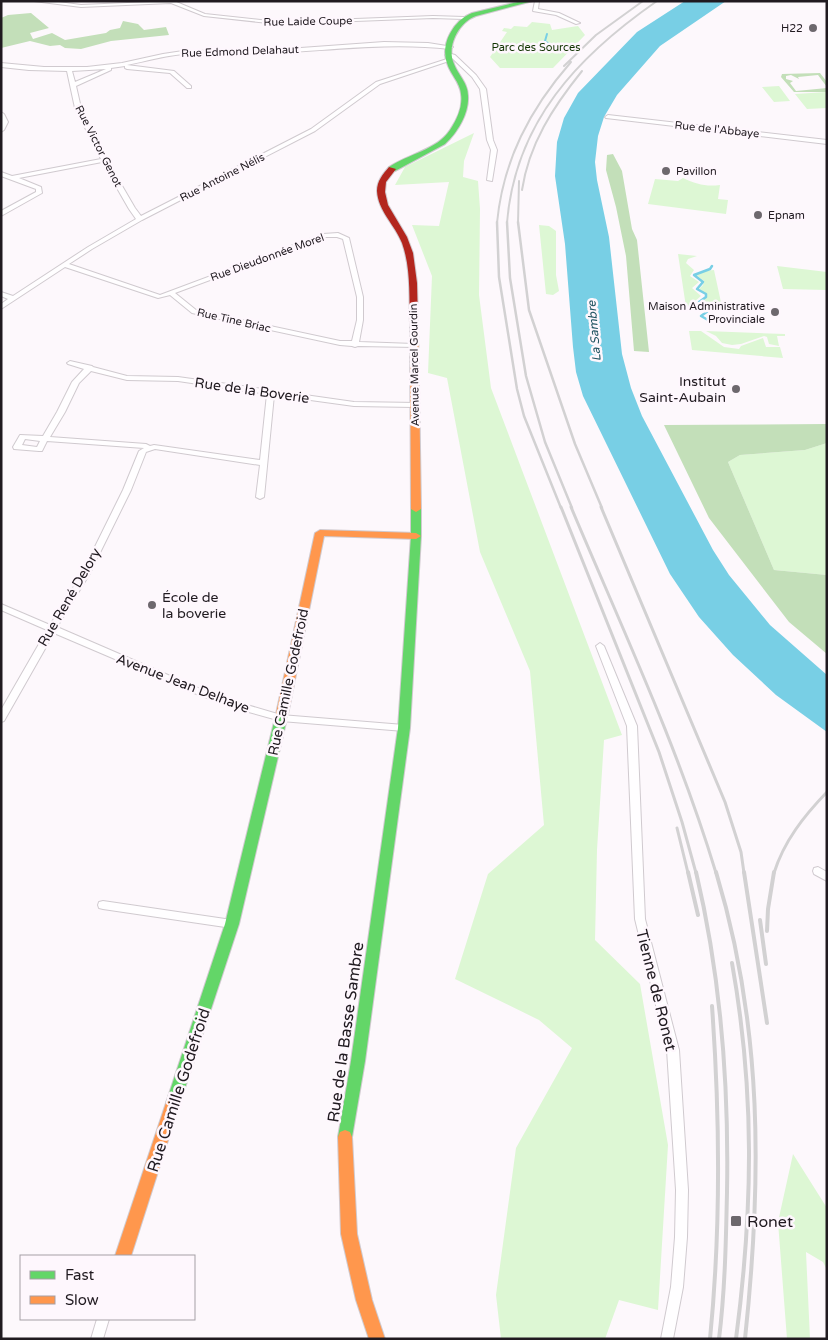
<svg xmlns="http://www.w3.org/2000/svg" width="828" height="1340" font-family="'Varela Round',sans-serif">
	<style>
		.green { fill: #ddf7d4 }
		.forest { fill: #c3dfb9 }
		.water { fill: #78cfe5 }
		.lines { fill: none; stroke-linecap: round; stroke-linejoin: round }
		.stream-far1 { stroke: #78cfe5; stroke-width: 2 }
		.stream { stroke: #78cfe5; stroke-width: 2.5 }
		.street-casing { stroke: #d0cacf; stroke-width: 2 }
		.fast-casing { stroke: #d0cacf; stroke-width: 2 }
		.slow-casing { stroke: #d0cacf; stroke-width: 2 }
		.jam-casing { stroke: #d0cacf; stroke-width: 2 }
		.street { fill: #fffeff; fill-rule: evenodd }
		.fast { fill: #63d668; fill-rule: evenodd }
		.slow { fill: #ff974d; fill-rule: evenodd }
		.jam { fill: #b3261e; fill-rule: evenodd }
		.rail-far3 { stroke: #d2d1d2; stroke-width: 2 }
		.rail-far2 { stroke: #d2d1d2; stroke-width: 2.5 }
		.rail-far1 { stroke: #d2d1d2; stroke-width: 3 }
		.rail { stroke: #d2d1d2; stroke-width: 4 }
		.poi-dot { fill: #6d686d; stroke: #fef7fd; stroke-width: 2 }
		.labels { text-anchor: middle; stroke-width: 5; stroke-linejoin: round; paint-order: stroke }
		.far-street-label { font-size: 11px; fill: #201a20; stroke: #fef7fd }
		.far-poi-label { font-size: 11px; fill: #201a20; stroke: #fef7fd; text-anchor: end }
		.far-park-label { font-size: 11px; fill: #113401; stroke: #fef7fd }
		.far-water-label { font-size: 12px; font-style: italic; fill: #225563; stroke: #fef7fd }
		.poi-label { font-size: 14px; fill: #201a20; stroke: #fef7fd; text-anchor: end }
		.street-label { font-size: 14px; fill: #201a20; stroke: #fef7fd }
		.near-street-label { font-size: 16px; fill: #201a20; stroke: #fef7fd }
		.near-poi-label { font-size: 16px; fill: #201a20; stroke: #fef7fd; text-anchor: start }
	</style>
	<rect width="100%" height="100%" fill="#fdf8fc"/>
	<!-- green -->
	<path class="green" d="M 532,22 L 550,24 L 552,30 L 578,26 L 585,35 L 553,68 L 500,68 L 490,57 L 507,32 L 502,31 L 504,28 L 511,29 L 514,26 L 527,27 Z
		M 779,86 L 790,101 L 774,102 L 762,87 Z
		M 827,92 L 827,108 L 807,109 L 795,94 Z
		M 474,133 L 464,161 L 463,177 L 478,181 L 480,209 L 479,295 L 491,388 L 622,735 L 604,740 L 597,850 L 595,940 L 640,984 L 668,1145 L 658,1310 L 619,1300 L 605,1339 L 501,1339 L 496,1295 L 516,1148 L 572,1048 L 539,1020 L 455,979 L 488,874 L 544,825 L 530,671 L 480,552 L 447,378 L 428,373 L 432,276 L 412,225 L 439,226 L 449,182 L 395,185 L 405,167 Z
		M 683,178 C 696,184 706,187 720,185 L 718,199 L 728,200 L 726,214 L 648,204 L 655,179 L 678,181 Z
		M 539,225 L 549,226 L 556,231 L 556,275 L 559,291 L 553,295 L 546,294 Z
		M 678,254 L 697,256 L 688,259 L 686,263 L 694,270 L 690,276 L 699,282 L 692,288 L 701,296 L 694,302 L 703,307 L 686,307 Z
		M 777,266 L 827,272 L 827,290 L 783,289 Z
		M 714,270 L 722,307 L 706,308 L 708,306 L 700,302 L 706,298 L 707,294 L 699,289 L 703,285 L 704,281 L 696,275 L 704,271 Z
		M 689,331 L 701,331 L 724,347 L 739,349 L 741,346 L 763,338 L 766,347 L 780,347 L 783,358 L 692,350 Z
		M 706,331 L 785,334 L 785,336 L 777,336 L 779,346 L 769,344 L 767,337 L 764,336 L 741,344 L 732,345 L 722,343 L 716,336 Z
		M 827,443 L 827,575 L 774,570 L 728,462 L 740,455 L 805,450 Z
		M 793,1154 L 827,1208 L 827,1270 L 823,1262 L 806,1252 L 810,1339 L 787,1339 L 778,1222 Z"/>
	<!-- forest -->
	<path class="forest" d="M 31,13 L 49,28 L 30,33 L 33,39 L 52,33 L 65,40 L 106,33 L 110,30 L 120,28 L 123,21 L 138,24 L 144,30 L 166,27 L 169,35 L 111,41 L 81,49 L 65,48 L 60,45 L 50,46 L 30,41 L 1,48 L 1,18 L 8,15 Z
		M 820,73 L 827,82 L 827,87 L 818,75 L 798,77 L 799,79 L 791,75 L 786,76 L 786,79 L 793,81 L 790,83 L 796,91 L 827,88 L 827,92 L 794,92 L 781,77 L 782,74 Z
		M 613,154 L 622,171 L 632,229 L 637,240 L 649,352 L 634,351 L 626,256 L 616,207 L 606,170 L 607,155 Z
		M 827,424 L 827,443 L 805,450 L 740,455 L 728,462 L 774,570 L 827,575 L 827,654 L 789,622 L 709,518 L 664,425 Z"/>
	<!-- water -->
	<path class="water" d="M 685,1 L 726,1 L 660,46 L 617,95 L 604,117 L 598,136 L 595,162 L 597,180 L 609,237 L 622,354 L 631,388 L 642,416 L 713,550 L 729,575 L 770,625 L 827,675 L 827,732 L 776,695 L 733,655 L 699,617 L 670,574 L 583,396 L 576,372 L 573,347 L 565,244 L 555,176 L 557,142 L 564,118 L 578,93 L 637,32 Z"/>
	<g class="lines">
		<!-- stream-far1 -->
		<path class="stream-far1" d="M 547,34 L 545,41 L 552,46"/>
		<!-- stream -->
		<path class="stream" d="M 707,306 L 699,302 L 706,297 L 706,294 L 697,289 L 703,282 L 694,275 L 710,269 L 712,266
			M 708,311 L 701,316 L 708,320"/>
		<!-- street casing -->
		<g class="street-casing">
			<path id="street" d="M 34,1 L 51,1 L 81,5 L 174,1 L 205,14 L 278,22 L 433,16 L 464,17 L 466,18 L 464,19 L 433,18 L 278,24 L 204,16 L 171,3 L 81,7 Z
				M 535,1 L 539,1 L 538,9 L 559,13 L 580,23 L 576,24 L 556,15 L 533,11 Z
				M 384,42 L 428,43 L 453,47 L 450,49 C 391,42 334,50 275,53 C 244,55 214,52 183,54 C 164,56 146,61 127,65 L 174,71 L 191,86 L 191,88 L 187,88 L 170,73 L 127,69 L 125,68 L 125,66 L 111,68 L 111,70 L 76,86 L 81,108 L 107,160 L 135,208 L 141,216 L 311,129 L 376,82 L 447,59 L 452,60 L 380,84 L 315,131 L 142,220 L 92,249 L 69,264 L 160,295 L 323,234 L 338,233 L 349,238 L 363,297 L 363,320 L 359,342 L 414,344 L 416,345 L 416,347 L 358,346 L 355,347 L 352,346 L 340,345 L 192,313 L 170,295 L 158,298 L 65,267 L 1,309 L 1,304 L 8,299 L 1,296 L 1,292 L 13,296 L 88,247 L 136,219 L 129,209 L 102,162 L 19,178 L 41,187 L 42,193 L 1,216 L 1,211 L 36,192 L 36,189 L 1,176 L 1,172 L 12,176 L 101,159 L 75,108 L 67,71 L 29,70 L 1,67 L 1,63 L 44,67 L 87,67 L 122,63 L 163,54 L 183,51 L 273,50 ZM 106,69 L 75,82 L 72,71 ZM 326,237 L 337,237 L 343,239 L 357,297 L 357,320 L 352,341 L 340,341 L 196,310 L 175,293 Z
				M 448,53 L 455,55 L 476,75 L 486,89 L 493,140 L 497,150 L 492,181 L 487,180 L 491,150 L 487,140 L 480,89 L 472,77 L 451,57 L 446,56 L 445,55 Z
				M 1,112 L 4,114 L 8,122 L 4,130 L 1,132 Z
				M 608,115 L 827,140 L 827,144 L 606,118 L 605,117 Z
				M 70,361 L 92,366 L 93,367 L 127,376 L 178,377 L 354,402 L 417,403 L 418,405 L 414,407 L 354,406 L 274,395 L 264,497 L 260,499 L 256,497 L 260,465 L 155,449 L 146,452 L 131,490 L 89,575 L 57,627 L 205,691 L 247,705 L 281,715 L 404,725 L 407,726 L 409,728 L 407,730 L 404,731 L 281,721 L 245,711 L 199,695 L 54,633 L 4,721 L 1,722 L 1,710 L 47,630 L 1,610 L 1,604 L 50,625 L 81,575 L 123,490 L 139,451 L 144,448 L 47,441 L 42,451 L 39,451 L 14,449 L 13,447 L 20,435 L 43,436 L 57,412 L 72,382 L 84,369 L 68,364 L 67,363 ZM 91,371 L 127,380 L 178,381 L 267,394 L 260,460 L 154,445 L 150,446 L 146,444 L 50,437 L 65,412 L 79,383 ZM 25,439 L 40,441 L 37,447 L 22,445 Z
				M 600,643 L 604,646 L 637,726 L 645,919 L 679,1050 L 688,1190 L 687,1237 L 683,1287 L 673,1339 L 661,1339 L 671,1287 L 675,1237 L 676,1190 L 667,1050 L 635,919 L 627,726 L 596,646 Z
				M 818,867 L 827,872 L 827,881 L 814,874 L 813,871 L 814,868 Z
				M 103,901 L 232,920 L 236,921 L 237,924 L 236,927 L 232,928 L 103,909 L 99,908 L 98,905 L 99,902 Z
				M 97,1319 L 109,1319 L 103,1339 L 91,1339 Z"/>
		</g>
		<!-- fast casing -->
		<g class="fast-casing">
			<path id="fast" d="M 522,1 L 533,1 L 476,16 C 459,22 446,46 454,64 C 458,75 468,83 468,96 C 469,113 458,132 445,144 L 395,171 L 389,171 L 389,167 C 408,154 437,150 450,130 C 457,120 463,106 461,94 C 460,82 450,74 447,63 C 440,44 454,20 472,13 Z
				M 416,506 L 421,509 L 421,536 L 410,728 L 365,1061 L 352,1137 L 350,1142 L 345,1144 L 340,1142 L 338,1137 L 351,1061 L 398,728 L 411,536 L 411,509 Z
				M 282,710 L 286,711 L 288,714 L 239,924 L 180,1103 L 178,1108 L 173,1110 L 168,1108 L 166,1103 L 225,924 L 276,714 L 278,711 Z"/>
		</g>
		<!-- slow casing -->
		<g class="slow-casing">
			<path id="slow" d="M 414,320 L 418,323 L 421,509 L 416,512 L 411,509 L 410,323 Z
				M 320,530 L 416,533 L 421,536 L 416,539 L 324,536 L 288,714 L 286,717 L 278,717 L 276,714 L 315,533 Z
				M 173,1096 L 178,1098 L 180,1103 L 131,1256 L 115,1256 L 166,1103 L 168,1098 Z
				M 345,1130 L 350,1132 L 352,1137 L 357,1234 L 372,1300 L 385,1339 L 369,1339 L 356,1300 L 341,1234 L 338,1137 L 340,1132 Z"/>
		</g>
		<!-- jam casing -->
		<g class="jam-casing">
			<path id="jam" d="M 389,167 L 396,169 L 386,182 L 385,192 L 388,205 L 407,237 L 413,253 L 417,283 L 418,323 L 414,326 L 410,323 C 409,296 411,268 402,243 C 395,225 378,211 377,191 C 377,181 383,174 389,167 Z"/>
		</g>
		<!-- street -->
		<use href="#street" class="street"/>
		<!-- fast -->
		<use href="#fast" class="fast"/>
		<!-- slow -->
		<use href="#slow" class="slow"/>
		<!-- jam -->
		<use href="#jam" class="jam"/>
		<!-- rail-far3 -->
		<path class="rail-far3" d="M 564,66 L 596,35 L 643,1
			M 522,190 C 529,144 553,107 582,71
			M 497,223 C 503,160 530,109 571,62
			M 507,223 C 515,122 578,56 657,1
			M 518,223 L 519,181"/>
		<!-- rail-far2 -->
		<path class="rail-far2" d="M 497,222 L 499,277 L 517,389 L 524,416 L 561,508
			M 507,222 L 510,278 L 526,376 L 545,442 L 572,508
			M 518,222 L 529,310 L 575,444 L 602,508"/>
		<!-- rail-far1 -->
		<path class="rail-far1" d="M 561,507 L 659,752 L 682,822 L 696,873
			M 571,507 C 622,628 678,747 716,873
			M 601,507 L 725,802 L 741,852 L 744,873
			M 677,828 L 688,873
			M 774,873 C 784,841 804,816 827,792"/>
		<!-- rail -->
		<path class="rail" d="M 688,872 L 698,915
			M 696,872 C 721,977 729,1084 727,1192 C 726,1241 725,1290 719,1339
			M 716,872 C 763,1027 762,1179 745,1339
			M 744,872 L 767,1023
			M 760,920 L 766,964
			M 767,931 L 768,909 L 774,872
			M 732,963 C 755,1092 753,1209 736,1339
			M 710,1339 C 721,1228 720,1117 712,1006"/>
	</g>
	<!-- markers -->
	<g class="poi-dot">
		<circle cx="813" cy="28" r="5"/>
		<circle cx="666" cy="171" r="5"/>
		<circle cx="758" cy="215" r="5"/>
		<circle cx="775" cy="312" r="5"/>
		<circle cx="736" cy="389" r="5"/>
		<circle cx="152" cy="605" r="5"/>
		<rect x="730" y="1215" width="12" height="12" rx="2.5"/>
	</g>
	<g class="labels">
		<!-- far-street labels -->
		<g class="far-street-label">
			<text transform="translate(308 21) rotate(-1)" y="4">Rue Laide Coupe</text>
			<text transform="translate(240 51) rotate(-2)" y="4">Rue Edmond Delahaut</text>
			<text transform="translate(717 129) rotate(6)" y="4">Rue de l'Abbaye</text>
			<text transform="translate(99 146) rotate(63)" y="4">Rue Victor Genot</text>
			<text transform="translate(222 177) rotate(-27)" y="4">Rue Antoine Nélis</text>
			<text transform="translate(267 257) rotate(-20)" y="4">Rue Dieudonnée Morel</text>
			<text transform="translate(234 320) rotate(13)" y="4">Rue Tine Briac</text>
			<text transform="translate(414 365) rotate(-91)" y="4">Avenue Marcel Gourdin</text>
		</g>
		<!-- far-poi labels -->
		<g class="far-poi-label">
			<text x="803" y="32">H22</text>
			<text x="676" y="175" text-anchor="start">Pavillon</text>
			<text x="768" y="219" text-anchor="start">Epnam</text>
			<text x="765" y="310">Maison Administrative<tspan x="765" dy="13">Provinciale</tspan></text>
		</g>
		<!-- far-park labels -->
		<g class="far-park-label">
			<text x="536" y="51">Parc des Sources</text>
		</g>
		<!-- far-water labels -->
		<g class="far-water-label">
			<text transform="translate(594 331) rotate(-95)" y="4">La Sambre</text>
		</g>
		<!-- poi labels -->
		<g class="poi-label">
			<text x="726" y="386">Institut<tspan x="726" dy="16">Saint-Aubain</tspan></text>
			<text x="162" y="602" text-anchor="start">École de<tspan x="162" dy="16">la boverie</tspan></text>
		</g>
		<!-- street labels -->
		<g class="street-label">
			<text transform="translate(252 390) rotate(8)" y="5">Rue de la Boverie</text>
			<text transform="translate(69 597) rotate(-60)" y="5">Rue René Delory</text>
			<text transform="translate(288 682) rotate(-78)" y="5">Rue Camille Godefroid</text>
			<text transform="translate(183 683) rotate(21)" y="5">Avenue Jean Delhaye</text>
		</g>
		<!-- near-street labels -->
		<g class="near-street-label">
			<text transform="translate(657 990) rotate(76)" y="6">Tienne de Ronet</text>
			<text transform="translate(345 1032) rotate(-82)" y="6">Rue de la Basse Sambre</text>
			<text transform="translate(178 1090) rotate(-72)" y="6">Rue Camille Godefroid</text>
		</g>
		<!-- near-poi labels -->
		<g class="near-poi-label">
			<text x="747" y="1227">Ronet</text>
		</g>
	</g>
	<!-- border -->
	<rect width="828" height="1340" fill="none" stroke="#201a20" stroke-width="5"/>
	<!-- legend -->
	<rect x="20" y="1255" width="175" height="65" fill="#fef7fd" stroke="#a59fa5"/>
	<rect x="30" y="1271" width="25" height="8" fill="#63d668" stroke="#a59fa5"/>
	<text x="65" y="1280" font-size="15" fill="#201a20">Fast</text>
	<rect x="30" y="1296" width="25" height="8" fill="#ff974d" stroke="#a59fa5"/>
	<text x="65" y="1305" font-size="15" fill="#201a20">Slow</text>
</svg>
